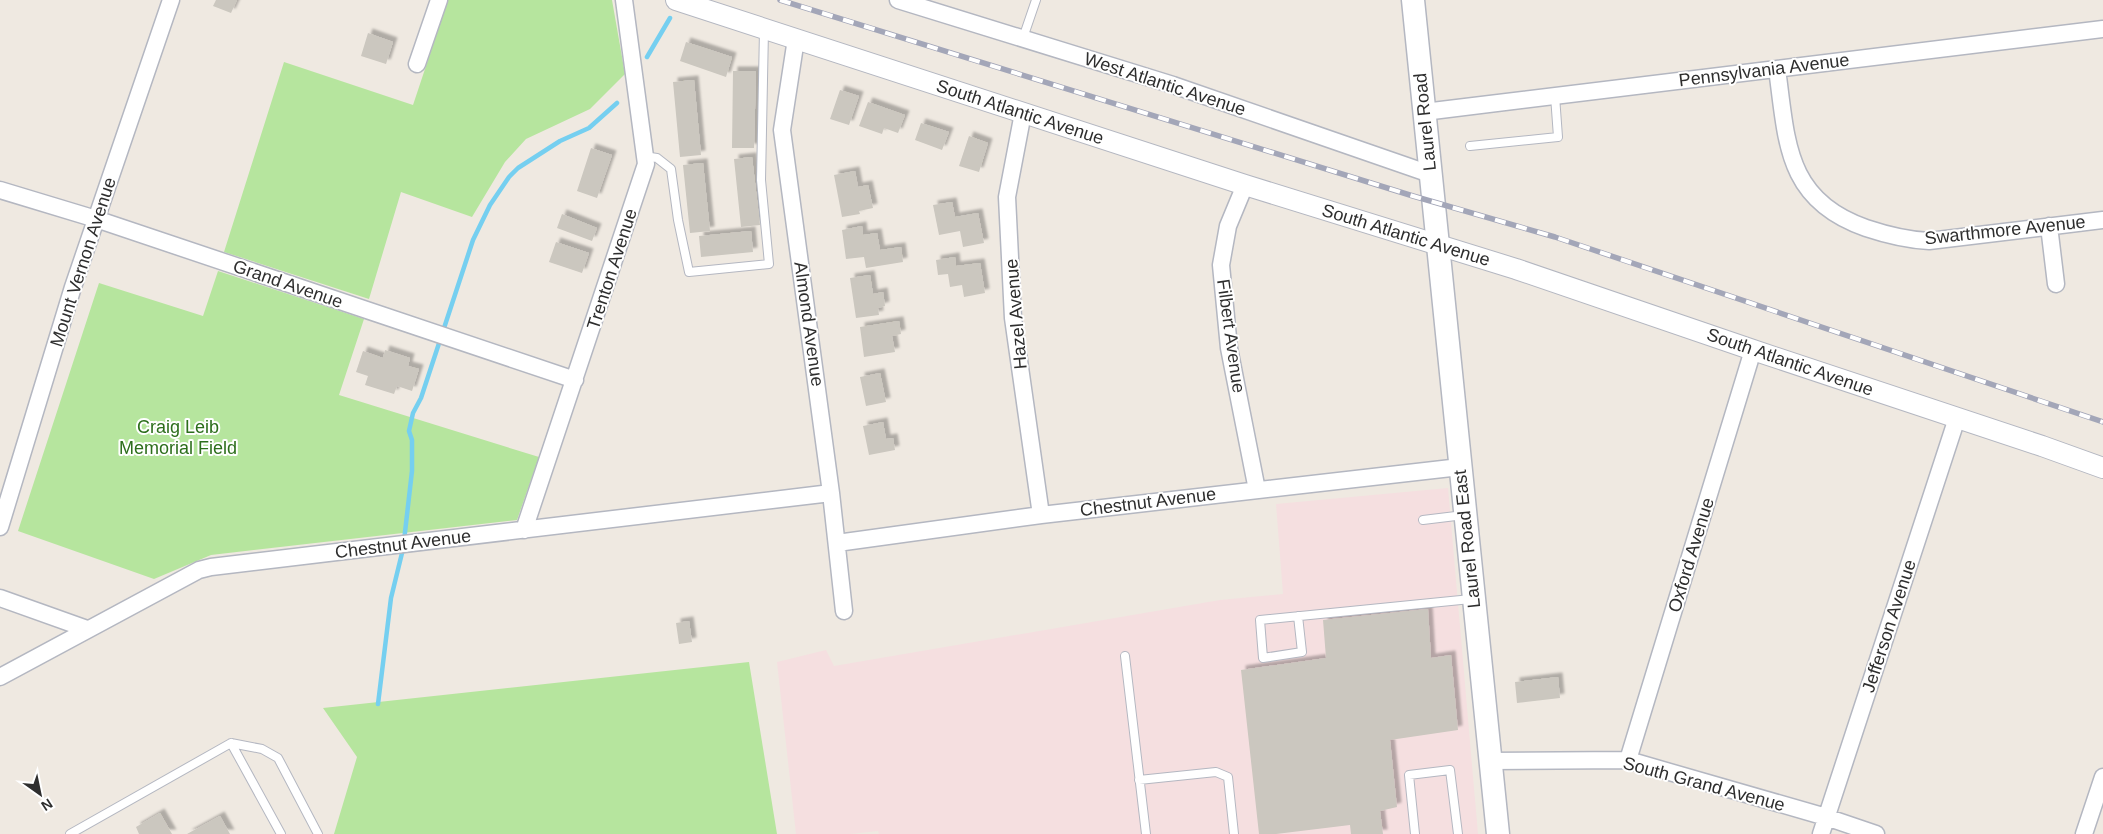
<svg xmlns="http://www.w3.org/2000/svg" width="2103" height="834" font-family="Helvetica,sans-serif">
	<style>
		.medical { fill: #f5dfe0 }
		.green { fill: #b6e59e }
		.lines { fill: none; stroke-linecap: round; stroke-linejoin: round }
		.stream { stroke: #75cff0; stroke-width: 4.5 }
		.building { fill: #cbc7bf; filter: url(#shadow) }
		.service-casing { stroke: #b4b7c1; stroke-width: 10 }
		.minor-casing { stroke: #b4b7c1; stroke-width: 19 }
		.tertiary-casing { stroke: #b4b7c1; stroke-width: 22 }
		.secondary-casing { stroke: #b4b7c1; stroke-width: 25 }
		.service { stroke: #fff; stroke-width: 8 }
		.minor { stroke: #fff; stroke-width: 16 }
		.tertiary { stroke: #fff; stroke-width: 20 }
		.secondary { stroke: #fff; stroke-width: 22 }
		.rail-casing { stroke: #a3a6b8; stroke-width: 5.5 }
		.rail { stroke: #fff; stroke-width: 4; stroke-dasharray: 11; stroke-linecap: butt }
		.labels { text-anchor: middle; stroke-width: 4; stroke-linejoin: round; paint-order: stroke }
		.street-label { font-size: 18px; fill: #2e2e2e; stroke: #fff }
		.park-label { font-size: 18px; fill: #2c6e1b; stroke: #fff }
	</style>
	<defs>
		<filter id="shadow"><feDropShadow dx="4.5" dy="-4.5" stdDeviation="1" flood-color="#0004"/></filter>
	</defs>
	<rect width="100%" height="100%" fill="#efe9e1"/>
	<!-- medical -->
	<path class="medical" d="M 1448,488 L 1478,834 L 879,834 L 878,831 L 850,834 L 796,834 L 777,662 L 826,650 L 834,666 L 1220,600 L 1283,594 L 1276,504 Z"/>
	<!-- green -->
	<path class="green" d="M 448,0 L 612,0 L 625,74 L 590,109 L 526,139 L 505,162 L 472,217 L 401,192 L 369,299 L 224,252 L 284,62 L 413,105 Z
		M 218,271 L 364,319 L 339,395 L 539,457 L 517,520 L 211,555 L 154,579 L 18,531 L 99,283 L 203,316 Z
		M 749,662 L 777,834 L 334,834 L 357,757 L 323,708 Z"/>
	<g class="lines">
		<!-- stream -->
		<path class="stream" d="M 647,57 L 670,18
			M 404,541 L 412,471 L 412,440 L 409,431 L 413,413 L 421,398 L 473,240 L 490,205 L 509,177 L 518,168 L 560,141 L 589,128 L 617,103
			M 378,704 L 391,598 L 403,549"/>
	</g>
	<!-- building -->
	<path class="building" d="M 216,0 L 237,0 L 231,13 L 213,6 Z
		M 368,33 L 393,42 L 386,64 L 361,56 Z
		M 686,42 L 732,57 L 726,77 L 680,61 Z
		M 733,71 L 756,71 L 754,148 L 732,148 Z
		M 694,80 L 701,155 L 680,157 L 673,82 Z
		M 840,90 L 859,96 L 849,125 L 830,119 Z
		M 868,102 L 905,115 L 898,133 L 884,128 L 882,134 L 859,126 Z
		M 921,123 L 949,132 L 942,150 L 915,140 Z
		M 969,136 L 988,143 L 979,172 L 959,166 Z
		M 591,148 L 612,155 L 597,198 L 577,191 Z
		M 752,157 L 760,225 L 741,227 L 734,159 Z
		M 703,163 L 710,231 L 690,233 L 683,165 Z
		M 855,171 L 858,187 L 868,185 L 873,208 L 859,211 L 860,214 L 842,217 L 834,175 Z
		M 952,202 L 955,217 L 978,213 L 984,243 L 963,247 L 960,231 L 939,235 L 933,205 Z
		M 562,214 L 597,228 L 592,241 L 557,228 Z
		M 862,226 L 863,235 L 877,233 L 880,250 L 901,247 L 903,262 L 866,268 L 864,257 L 846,259 L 842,230 Z
		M 751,231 L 753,252 L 701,257 L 699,236 Z
		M 556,242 L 589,253 L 582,273 L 549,262 Z
		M 955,257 L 956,266 L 980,263 L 985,293 L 964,297 L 962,285 L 950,287 L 948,274 L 938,275 L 936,260 Z
		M 870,275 L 873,294 L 883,292 L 885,306 L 878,308 L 879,315 L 856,318 L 850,278 Z
		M 899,321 L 901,334 L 892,336 L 895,352 L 864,357 L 860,327 Z
		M 385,350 L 410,358 L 408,366 L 419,369 L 412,391 L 397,386 L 394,394 L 365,385 L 368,376 L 356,372 L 363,351 L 383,358 Z
		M 880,373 L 886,402 L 866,406 L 860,377 Z
		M 883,422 L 886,439 L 893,438 L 895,450 L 869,455 L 863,426 Z
		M 1428,609 L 1431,658 L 1451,655 L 1458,730 L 1390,740 L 1397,807 L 1380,811 L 1383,834 L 1351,834 L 1350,825 L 1276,834 L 1259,834 L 1241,670 L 1326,658 L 1323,620 Z
		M 689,621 L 692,642 L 679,644 L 676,623 Z
		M 1558,677 L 1560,698 L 1517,703 L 1515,682 Z
		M 160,813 L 172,834 L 139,834 L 136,827 Z
		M 220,816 L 230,834 L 187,834 Z"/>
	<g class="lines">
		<!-- service casing -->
		<g class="service-casing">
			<path id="service" d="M 1023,38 L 1036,0
				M 1470,146 L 1558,137 L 1555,96
				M 644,156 L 657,158 L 671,169 L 678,220 L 689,272 L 769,264 L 761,180 L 764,30
				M 1423,520 L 1464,515
				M 1298,616 L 1302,652 L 1263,658 L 1260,620 L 1471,599
				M 1125,656 L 1146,834
				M 231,743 L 281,834
				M 1139,780 L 1216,772 L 1228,777 L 1234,834
				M 70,834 L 231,743 L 262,749 L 278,758 L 318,834
				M 1415,834 L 1409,775 L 1450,770 L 1458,834"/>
		</g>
		<!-- minor casing -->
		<g class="minor-casing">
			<path id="minor" d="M 898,0 L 1173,85 L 1430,174
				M 796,39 L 782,130 L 831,493 L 844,611
				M 417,64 L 439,0
				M 1777,69 C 1787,141 1785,200 1866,228 C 1887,235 1907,240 1929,241 L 2103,220
				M 1424,112 L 2103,29
				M 1023,113 L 1007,197 L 1013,318 L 1041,515
				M 1245,185 L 1228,226 L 1221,265 L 1229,348 L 1257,490
				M 0,190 L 96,219 L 575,380
				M 2049,226 L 2056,284
				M 0,527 L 73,287 L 171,0
				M 524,530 L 646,164 L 624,0
				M 837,543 L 1041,515 L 1460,467
				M 0,598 L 87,629
				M 0,677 L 199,570 L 211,567 L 831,493
				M 1628,760 L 1753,350
				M 1489,761 L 1628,760 L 1826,817 L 1876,834
				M 1821,834 L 1957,418
				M 2084,834 L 2103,777"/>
		</g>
		<!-- tertiary casing -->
		<g class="tertiary-casing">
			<path id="tertiary" d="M 676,0 L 1245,185 L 1516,269 L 1753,350 L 2042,446 L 2103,468"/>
		</g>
		<!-- secondary casing -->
		<g class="secondary-casing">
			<path id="secondary" d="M 1413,0 L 1498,834"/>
		</g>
		<!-- service -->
		<use href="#service" class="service"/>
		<!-- minor -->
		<use href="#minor" class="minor"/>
		<!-- tertiary -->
		<use href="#tertiary" class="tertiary"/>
		<!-- secondary -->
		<use href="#secondary" class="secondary"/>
		<!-- rail casing -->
		<g class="rail-casing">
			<path id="rail" d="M 780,0 L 1413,196 L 1555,237 L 2103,422"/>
		</g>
		<!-- rail -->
		<use href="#rail" class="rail"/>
	</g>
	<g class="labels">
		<!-- street labels -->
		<g class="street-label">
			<text transform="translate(1764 70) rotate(-7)" y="6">Pennsylvania Avenue</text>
			<text transform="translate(1165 84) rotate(18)" y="6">West Atlantic Avenue</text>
			<text transform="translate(1020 112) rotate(18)" y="6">South Atlantic Avenue</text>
			<text transform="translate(1425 122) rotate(-96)" y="6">Laurel Road</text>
			<text transform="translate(2005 230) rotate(-6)" y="6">Swarthmore Avenue</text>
			<text transform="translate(1406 235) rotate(17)" y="6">South Atlantic Avenue</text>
			<text transform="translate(83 262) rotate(-72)" y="6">Mount Vernon Avenue</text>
			<text transform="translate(612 269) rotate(-72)" y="6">Trenton Avenue</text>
			<text transform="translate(288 284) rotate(19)" y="6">Grand Avenue</text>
			<text transform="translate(1016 314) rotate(-95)" y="6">Hazel Avenue</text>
			<text transform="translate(809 324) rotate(82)" y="6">Almond Avenue</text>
			<text transform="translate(1231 336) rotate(82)" y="6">Filbert Avenue</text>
			<text transform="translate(1790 362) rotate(19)" y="6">South Atlantic Avenue</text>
			<text transform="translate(1148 502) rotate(-7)" y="6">Chestnut Avenue</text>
			<text transform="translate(1467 539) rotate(-96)" y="6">Laurel Road East</text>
			<text transform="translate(403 544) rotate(-7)" y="6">Chestnut Avenue</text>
			<text transform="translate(1691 555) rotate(-73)" y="6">Oxford Avenue</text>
			<text transform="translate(1889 626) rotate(-72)" y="6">Jefferson Avenue</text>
			<text transform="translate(1704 784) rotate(15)" y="6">South Grand Avenue</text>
		</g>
		<!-- park labels -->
		<g class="park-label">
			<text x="178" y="433">Craig Leib<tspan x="178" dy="21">Memorial Field</tspan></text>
		</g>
	</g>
	<!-- north arrow -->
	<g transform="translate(40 794) rotate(147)" stroke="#ffffff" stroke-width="4" paint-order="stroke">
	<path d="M0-4L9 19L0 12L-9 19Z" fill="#2e2e2e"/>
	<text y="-8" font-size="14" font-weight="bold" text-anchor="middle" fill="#2e2e2e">N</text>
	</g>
</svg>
